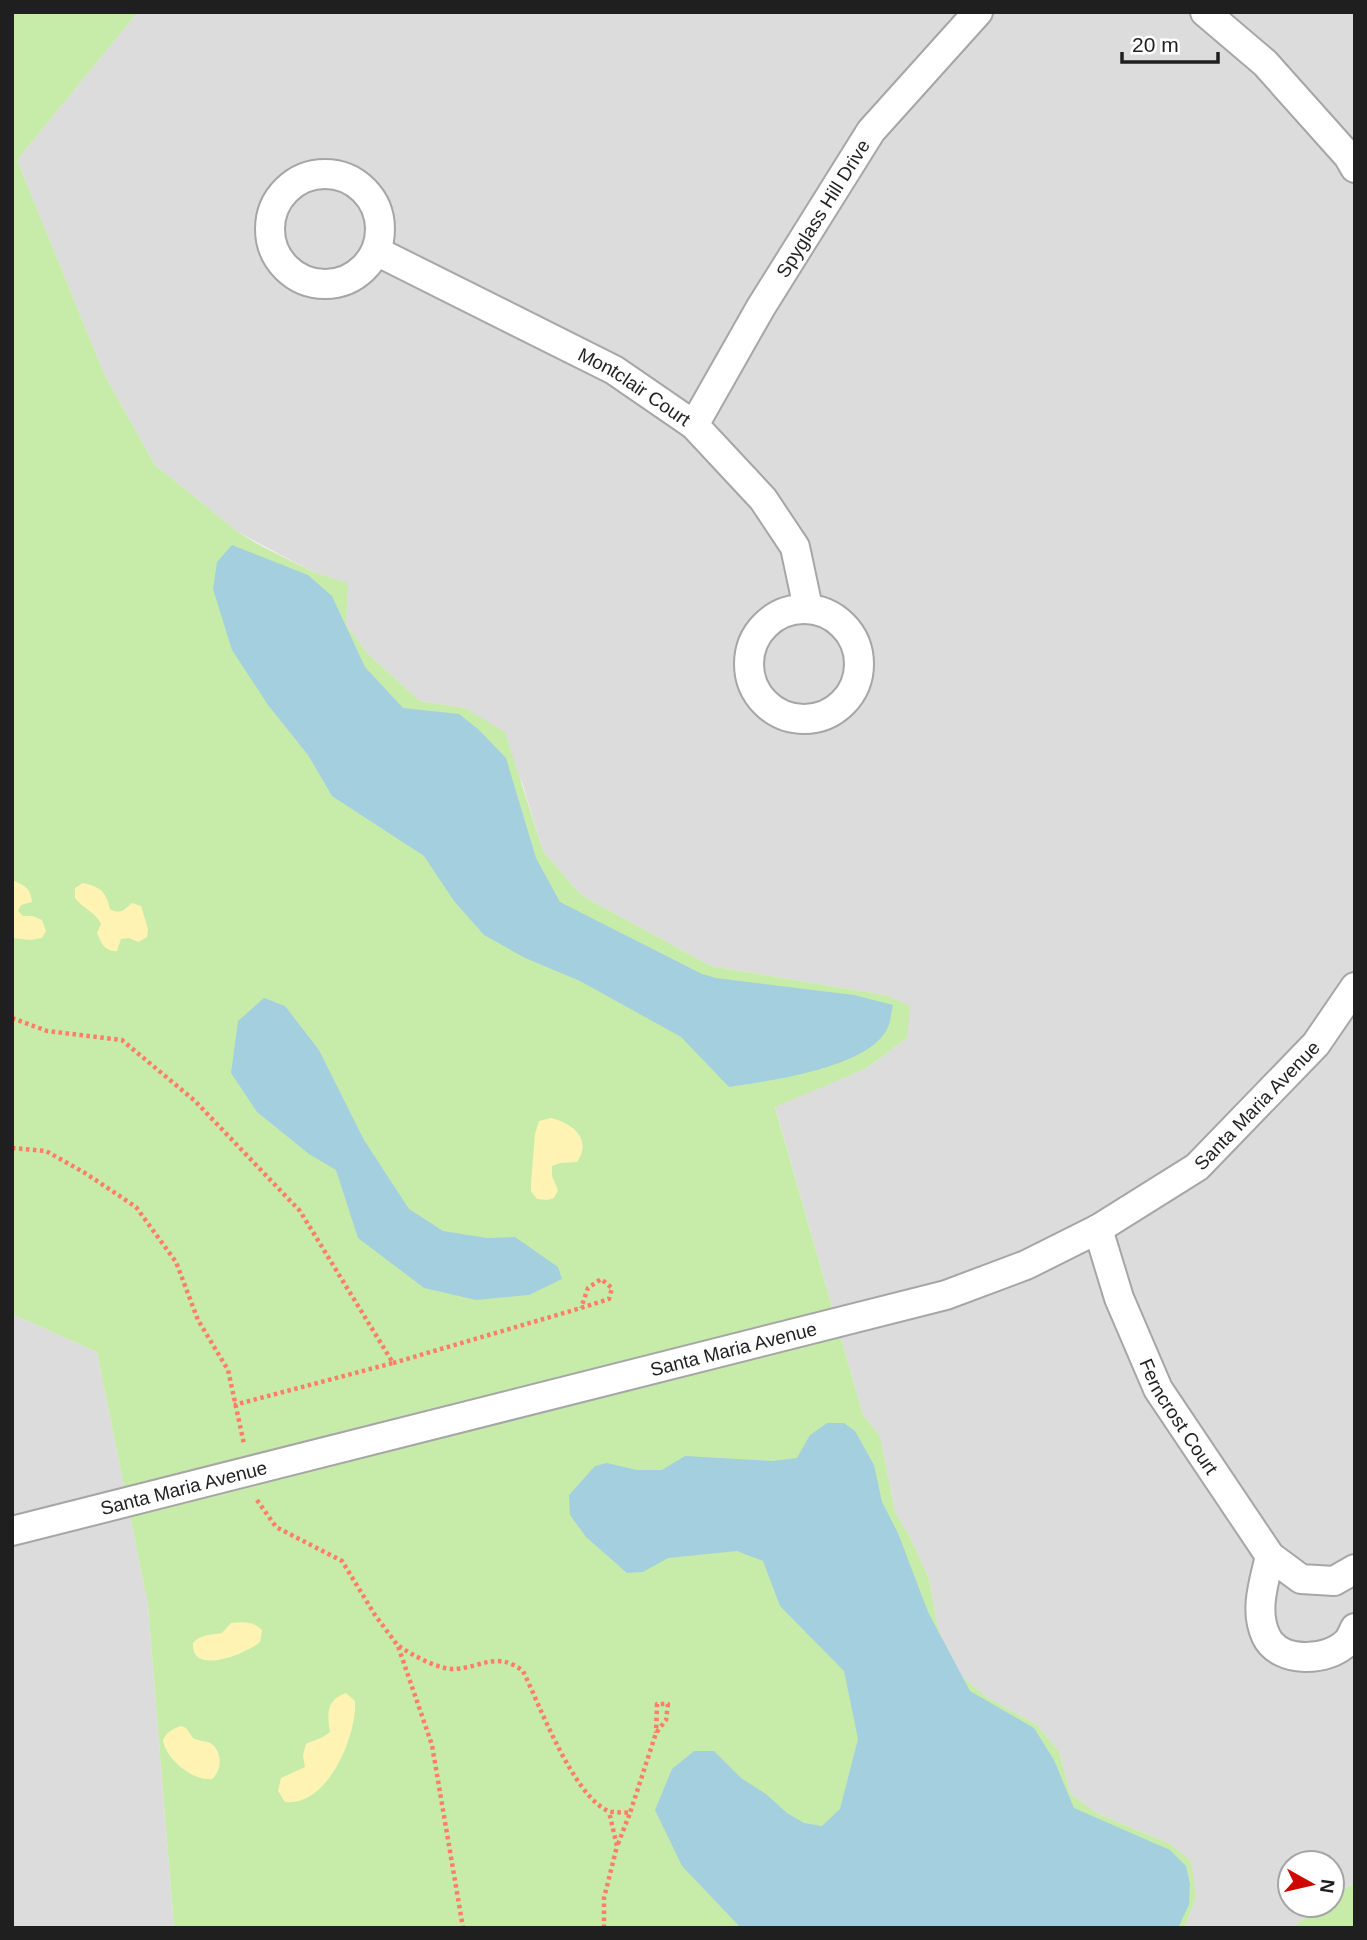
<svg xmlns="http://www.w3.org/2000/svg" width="1367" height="1940" font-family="Helvetica,sans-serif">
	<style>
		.residential { fill: #dddcdc }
		.grass { fill: #c7eca9 }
		.sand { fill: #fff3b4 }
		.water { fill: #a4cfdf }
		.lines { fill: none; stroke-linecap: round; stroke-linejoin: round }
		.minor-casing { stroke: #a6a6a6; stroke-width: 32 }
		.path { stroke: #fe7d68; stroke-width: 4.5; stroke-dasharray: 3.5 3.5; stroke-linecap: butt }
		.minor { stroke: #fff; stroke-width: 28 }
		.labels { text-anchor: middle; stroke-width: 5; stroke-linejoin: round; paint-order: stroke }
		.street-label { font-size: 19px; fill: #1f1f1f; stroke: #fff }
	</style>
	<rect width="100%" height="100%" fill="#f0ede5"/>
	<!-- residential -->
	<path class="residential" d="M 138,12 L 1355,12 L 1355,1882 L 1332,1898 L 1332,1863 L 1290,1863 L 1290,1905 L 1323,1905 L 1292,1928 L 1185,1928 L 1196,1897 L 1170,1844 L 1096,1813 L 1070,1793 L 1059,1751 L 1037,1725 L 985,1696 L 952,1668 L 937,1624 L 929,1579 L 910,1537 L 895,1512 L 880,1436 L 863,1415 L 775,1106 L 867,1068 L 907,1038 L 885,995 L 711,966 L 581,895 L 543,851 L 522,782 L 465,708 L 420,701 L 368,654 L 346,625 L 347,583 L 313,572 L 238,532 L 155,465 L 105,376 L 17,160 Z
		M 12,1314 L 97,1352 L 148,1605 L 174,1928 L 12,1928 Z"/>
	<!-- grass -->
	<path class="grass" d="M 12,12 L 138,12 L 17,160 L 105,376 L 155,465 L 238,532 L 261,546 L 313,572 L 348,583 L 346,625 L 368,654 L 420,701 L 465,708 L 505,732 L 543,851 L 581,895 L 711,966 L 885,995 L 910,1006 L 907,1038 L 867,1068 L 775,1107 L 863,1415 L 880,1436 L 895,1512 L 910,1537 L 929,1579 L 937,1624 L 952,1668 L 985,1696 L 1037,1725 L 1059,1751 L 1070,1793 L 1096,1813 L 1170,1844 L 1191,1861 L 1196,1897 L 1185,1928 L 174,1928 L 148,1605 L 97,1352 L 12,1314 Z
		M 1355,1882 L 1355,1928 L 1292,1928 L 1323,1905 L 1332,1905 L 1332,1898 Z"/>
	<!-- sand -->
	<path class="sand" d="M 12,880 C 24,885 31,888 32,902 L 21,905 L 18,911 L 23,916 L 33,916 L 42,920 L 46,931 L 42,938 L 30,940 L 12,938 Z
		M 83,883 C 100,887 106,891 110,909 C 120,915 124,910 132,903 L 141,906 L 148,929 L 147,937 L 138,942 L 129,938 L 121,939 L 117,951 C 104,951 102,944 97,933 L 101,924 C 97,913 82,908 75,898 L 75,888 Z
		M 551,1118 C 572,1123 593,1139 577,1162 L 560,1163 L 552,1166 L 552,1176 L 558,1190 L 554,1198 L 547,1200 L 537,1199 L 531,1191 L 531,1183 L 535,1134 L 539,1121 Z
		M 231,1623 C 243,1622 253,1621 262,1630 L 260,1642 C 247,1653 191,1677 193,1643 C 201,1634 210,1635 222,1633 Z
		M 346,1693 L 355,1701 C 357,1735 328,1807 285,1802 L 278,1791 L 281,1778 L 305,1767 L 303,1755 L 306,1744 C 314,1740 324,1738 330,1732 C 327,1714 326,1700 346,1693 Z
		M 181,1726 L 186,1728 L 193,1738 C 198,1741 205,1741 210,1743 C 223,1751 222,1771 212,1779 C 192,1781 166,1759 163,1740 C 167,1732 172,1729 181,1726 Z"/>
	<!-- water -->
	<path class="water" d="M 232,545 L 308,575 L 332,596 L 365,667 L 403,708 L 459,714 L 478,729 L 506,758 L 536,858 L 560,902 L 702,974 L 716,978 L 854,995 L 893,1005 C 891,1012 891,1021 888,1027 C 871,1068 768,1081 729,1087 L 681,1037 L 580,981 L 525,958 L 484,935 L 454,901 L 424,856 L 332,796 L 308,755 L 268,705 L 232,650 L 213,589 L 217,562 Z
		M 264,998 L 285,1006 L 319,1050 L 364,1140 L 409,1209 L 443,1231 L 487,1238 L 515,1237 L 558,1267 L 562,1279 L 529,1295 L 476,1300 L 424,1288 L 358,1238 L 336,1170 L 309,1154 L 257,1112 L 231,1073 L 238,1021 Z
		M 827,1423 L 844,1423 L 855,1431 L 874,1465 L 882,1502 L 898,1533 L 928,1612 L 970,1691 L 1034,1728 L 1054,1760 L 1074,1808 L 1170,1850 L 1186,1866 L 1190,1884 L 1189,1905 L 1178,1928 L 741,1928 L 682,1866 L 655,1810 L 672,1769 L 694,1751 L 714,1751 L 741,1778 L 766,1794 L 787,1813 L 804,1823 L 822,1826 L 840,1809 L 858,1739 L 844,1671 L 780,1606 L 763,1561 L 737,1551 L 668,1558 L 643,1572 L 627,1573 L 586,1537 L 570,1515 L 569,1495 L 595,1466 L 607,1463 L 637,1470 L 662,1470 L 685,1456 L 772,1461 L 797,1458 L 810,1435 Z"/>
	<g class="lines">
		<!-- minor casing -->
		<g class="minor-casing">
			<g id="minor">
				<path d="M 1205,12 L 1265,63 L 1348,156 L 1355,168"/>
				<circle cx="325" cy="229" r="55"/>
				<path id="s1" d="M 376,251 L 614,370 L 694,425 L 763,499 L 795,547 L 808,608"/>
				<path id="s2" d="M 694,425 L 761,307 L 871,131 L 978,12"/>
				<circle cx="804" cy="664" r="55"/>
				<path id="s3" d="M 1098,1229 L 1119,1298 L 1158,1389 L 1270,1556 L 1301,1579 L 1334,1581 L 1355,1569"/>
				<path id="s4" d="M 12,1531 L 946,1295 L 1026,1265 L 1098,1229 L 1197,1167 L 1316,1044 L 1355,987"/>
				<path d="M 1270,1556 C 1264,1582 1254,1611 1266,1636 C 1279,1664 1328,1662 1347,1642 C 1350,1639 1353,1632 1355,1628"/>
			</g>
		</g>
		<!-- path -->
		<path class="path" d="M 12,1018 L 47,1031 L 122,1040 L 195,1101 L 300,1211 L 393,1363 L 234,1405
			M 12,1148 L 46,1151 L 85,1173 L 136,1207 L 176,1262 L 198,1320 L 228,1370 L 244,1444
			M 393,1363 L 581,1308 L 609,1299 L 612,1288 L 601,1279 L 588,1288 L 581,1308
			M 257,1500 L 276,1527 L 342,1561 L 375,1615 L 398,1646 L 432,1745 L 463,1928
			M 399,1646 C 412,1655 439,1670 455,1669 C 483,1667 497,1651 523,1671 C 540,1706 573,1795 608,1811 C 614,1813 624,1812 630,1813 L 656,1733 L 666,1720 L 668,1704 L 657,1704 L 656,1733
			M 618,1844 L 630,1813
			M 604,1928 L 604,1898 L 617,1846 L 609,1812"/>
		<!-- minor -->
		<use href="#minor" class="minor"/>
	</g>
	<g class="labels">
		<!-- street labels -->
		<g class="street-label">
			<text dy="7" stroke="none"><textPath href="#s2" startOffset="252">Spyglass Hill Drive</textPath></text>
			<text dy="7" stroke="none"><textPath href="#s1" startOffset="292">Montclair Court</textPath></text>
			<text dy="7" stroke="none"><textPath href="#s4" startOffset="1332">Santa Maria Avenue</textPath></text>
			<text dy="7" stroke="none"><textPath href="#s4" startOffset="744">Santa Maria Avenue</textPath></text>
			<text dy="7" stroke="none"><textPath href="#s3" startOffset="205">Ferncrost Court</textPath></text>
			<text dy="7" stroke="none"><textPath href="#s4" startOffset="177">Santa Maria Avenue</textPath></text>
		</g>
	</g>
	<!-- border -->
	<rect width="1367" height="1940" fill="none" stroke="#1f1f1f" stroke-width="28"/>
	<!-- north arrow -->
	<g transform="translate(1311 1884) rotate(98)"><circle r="33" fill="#ffffff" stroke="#a5a5a5" stroke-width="2"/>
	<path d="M0-5L12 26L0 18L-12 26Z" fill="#ce0800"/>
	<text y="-10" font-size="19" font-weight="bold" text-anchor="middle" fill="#1f1f1f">N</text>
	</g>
	<!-- scale -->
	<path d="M1122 52v10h96v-10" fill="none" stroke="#1f1f1f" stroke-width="3.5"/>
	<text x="1132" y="52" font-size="21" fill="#1f1f1f" stroke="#ffffff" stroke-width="5" paint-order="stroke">20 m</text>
</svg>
